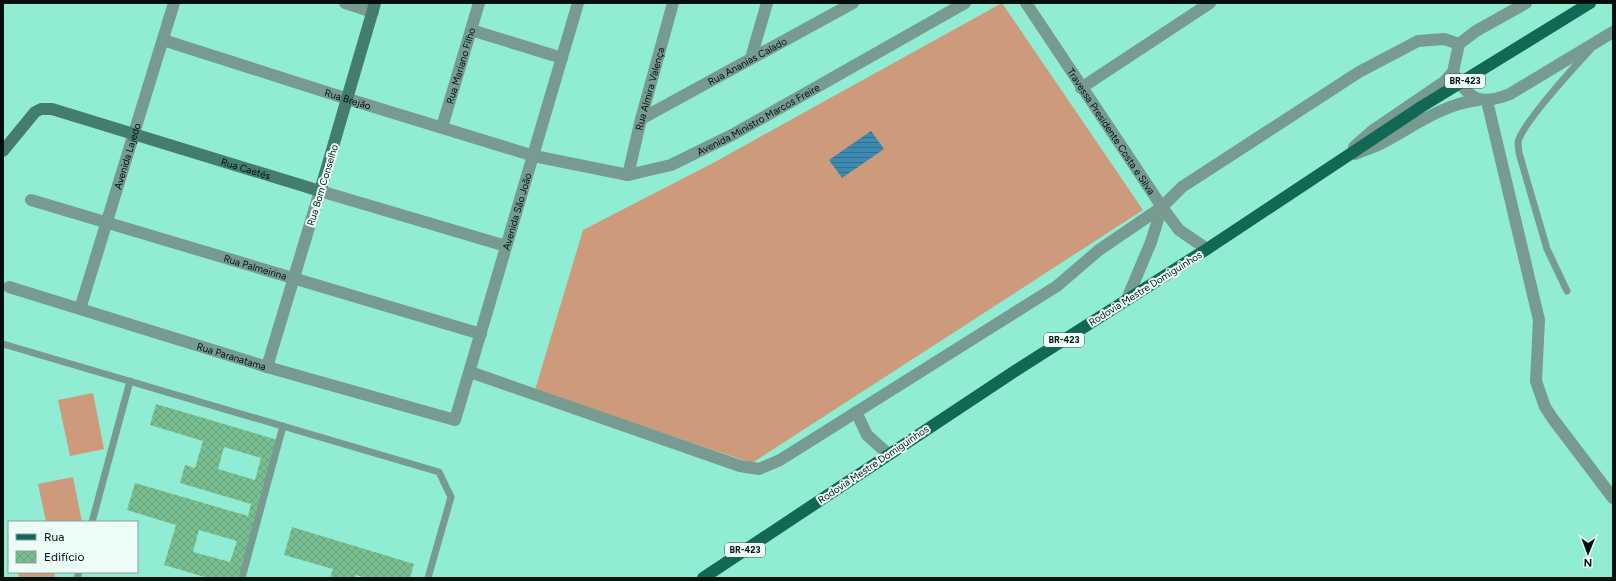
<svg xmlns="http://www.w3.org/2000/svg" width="1616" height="581" font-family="Figtree,sans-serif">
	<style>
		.grass { fill: #cd9b7b }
		.water { fill: url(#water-rules) }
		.building { fill: url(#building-cross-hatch); fill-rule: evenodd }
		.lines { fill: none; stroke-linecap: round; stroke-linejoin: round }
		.lane { stroke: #779b90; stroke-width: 7 }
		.street { stroke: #779b90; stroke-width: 12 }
		.secondary { stroke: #447d6e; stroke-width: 12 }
		.primary { stroke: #136755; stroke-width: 12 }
		.labels { text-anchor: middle; stroke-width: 4; stroke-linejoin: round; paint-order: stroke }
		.shield { fill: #ecfdf8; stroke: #475752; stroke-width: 1 }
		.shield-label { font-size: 9px; font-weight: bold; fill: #00100b }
		.street-label { font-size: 10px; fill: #00100b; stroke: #ecfdf8 }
	</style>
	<defs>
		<pattern id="water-rules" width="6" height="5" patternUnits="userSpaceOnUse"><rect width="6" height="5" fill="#3c89b1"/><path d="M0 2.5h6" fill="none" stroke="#306f8e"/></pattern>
		<pattern id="building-cross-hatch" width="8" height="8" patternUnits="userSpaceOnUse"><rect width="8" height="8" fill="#79be90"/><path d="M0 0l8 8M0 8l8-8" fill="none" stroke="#67a27b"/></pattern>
	</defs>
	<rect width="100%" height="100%" fill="#90edd3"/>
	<!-- grass -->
	<path class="grass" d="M 1002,3 L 1143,210 L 752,463 L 535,390 L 583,230 L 713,163 Z
		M 93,393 L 104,449 L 70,456 L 58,400 Z
		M 73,477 L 82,522 L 46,522 L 38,484 Z
		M 18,572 L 54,572 L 55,578 L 19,578 Z"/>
	<!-- water -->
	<path class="water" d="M 871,131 L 884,149 L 842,178 L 829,160 Z"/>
	<!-- building -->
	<path class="building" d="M 156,404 L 281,441 L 240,578 L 208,578 L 164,565 L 176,525 L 127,510 L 135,483 L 248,516 L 251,504 L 180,483 L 185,465 L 195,468 L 203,441 L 150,425 ZM 224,447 L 261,458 L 255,480 L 218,469 ZM 199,530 L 237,541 L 230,562 L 193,552 Z
		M 292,527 L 414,564 L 410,578 L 366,578 L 356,575 L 355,578 L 330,578 L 333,569 L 284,555 Z"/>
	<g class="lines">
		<!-- lane -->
		<path class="lane" d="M 1567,291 L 1547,249 L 1519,153 C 1519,150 1518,146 1518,143 C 1519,127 1576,65 1590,50
			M 3,344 L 439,472 L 451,497 L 428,578
			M 92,522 L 130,381
			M 77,578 L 79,572
			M 242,578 L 283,426"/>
		<!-- street -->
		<g class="street">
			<path d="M 345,3 L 373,12"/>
			<path id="s1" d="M 1026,3 L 1162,207 L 1179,230 L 1207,249"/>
			<path d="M 1526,3 L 1476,31 L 1459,44 L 1453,72 C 1469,100 1480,106 1510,94 L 1613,32"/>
			<path d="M 471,30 L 562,58"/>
			<path id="s2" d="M 163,40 L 348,99 L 534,156 L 628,175 L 671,165 L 732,135 L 965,3"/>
			<path d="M 751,58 L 767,3"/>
			<path d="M 1081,88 L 1210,3"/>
			<path d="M 1487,101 L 1539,320 L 1536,381 L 1545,407 L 1553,419 L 1613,498"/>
			<path id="s3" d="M 641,119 L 853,3"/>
			<path id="s4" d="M 442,127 L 479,3"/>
			<path d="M 1354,147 L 1372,131 L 1444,82 L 1453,72"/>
			<path d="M 1355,154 C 1364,150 1375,147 1384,142 C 1414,126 1443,104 1478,100"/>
			<path id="s5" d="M 628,175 L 641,119 L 673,3"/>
			<path id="s6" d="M 31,200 L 481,334"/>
			<path id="s7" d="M 9,287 L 267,367 L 455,420 L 578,3"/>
			<path d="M 1127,299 L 1151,242 L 1162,207"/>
			<path id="s8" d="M 80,309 L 174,3"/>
			<path d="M 267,367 L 320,191 L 506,246"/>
			<path d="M 470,372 L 740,466 L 759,469 L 780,460 L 1057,286 L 1099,250 L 1162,207 L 1182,187 L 1359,72 L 1418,41 L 1444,39 L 1459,44"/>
			<path d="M 856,412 L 867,435 L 888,454"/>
		</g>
		<!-- secondary -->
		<path class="secondary" id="s9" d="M 3,151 L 35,112 L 41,109 L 52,109 L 320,191 L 375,3"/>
		<!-- primary -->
		<path class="primary" d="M 703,578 L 1015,371 L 1207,249 L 1421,107 L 1590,3"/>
	</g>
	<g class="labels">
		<!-- shield labels -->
		<g class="shield">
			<rect x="1445" y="74" width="40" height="14" rx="3"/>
			<rect x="1044" y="333" width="40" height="14" rx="3"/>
			<rect x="725" y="543" width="40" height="14" rx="3"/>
		</g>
		<g class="shield-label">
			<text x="1465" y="84">BR-423</text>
			<text x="1064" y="343">BR-423</text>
			<text x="745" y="553">BR-423</text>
		</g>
		<!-- street labels -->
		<g class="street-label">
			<text dy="4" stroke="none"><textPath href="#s3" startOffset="121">Rua Ananias Calado</textPath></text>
			<text dy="4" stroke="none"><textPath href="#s4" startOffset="64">Rua Mariano Filho</textPath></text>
			<text dy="4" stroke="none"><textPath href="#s5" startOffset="89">Rua Almira Valença</textPath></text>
			<text dy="4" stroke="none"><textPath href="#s2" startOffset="194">Rua Brejão</textPath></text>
			<text dy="4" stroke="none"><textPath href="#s2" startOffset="627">Avenida Ministro Marcos Freire</textPath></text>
			<text dy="4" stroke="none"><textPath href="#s1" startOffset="154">Travessa Presidente Costa e Silva</textPath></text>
			<text dy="4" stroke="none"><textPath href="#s8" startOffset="160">Avenida Lajedo</textPath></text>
			<text dy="4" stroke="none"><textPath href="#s9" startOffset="271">Rua Caetés</textPath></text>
			<text transform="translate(322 185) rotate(-73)" y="4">Rua Bom Conselho</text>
			<text dy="4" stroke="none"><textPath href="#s7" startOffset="683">Avenida São João</textPath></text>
			<text dy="4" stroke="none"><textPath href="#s6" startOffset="234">Rua Palmeirina</textPath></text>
			<text transform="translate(1145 288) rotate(-32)" y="4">Rodovia Mestre Domiguinhos</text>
			<text dy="4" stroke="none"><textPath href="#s7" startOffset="233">Rua Paranatama</textPath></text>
			<text transform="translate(873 464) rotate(-34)" y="4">Rodovia Mestre Domiguinhos</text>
		</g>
	</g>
	<!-- border -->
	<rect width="1616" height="581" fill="none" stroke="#00100b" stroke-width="8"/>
	<!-- legend -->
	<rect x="8" y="521" width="130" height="52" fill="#ecfdf8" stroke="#8e9e99"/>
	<rect x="16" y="534" width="20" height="6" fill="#136755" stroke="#8e9e99"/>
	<text x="44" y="541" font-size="12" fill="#00100b">Rua</text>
	<rect x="16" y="551" width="20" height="12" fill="url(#building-cross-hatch)" stroke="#8e9e99"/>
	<text x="44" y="561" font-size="12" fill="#00100b">Edifício</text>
	<!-- north arrow -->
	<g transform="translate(1588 553) rotate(181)" stroke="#ecfdf8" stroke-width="3" paint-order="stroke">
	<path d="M0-3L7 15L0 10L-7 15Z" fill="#00100b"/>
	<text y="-6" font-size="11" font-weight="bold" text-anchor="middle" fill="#00100b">N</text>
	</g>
</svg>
